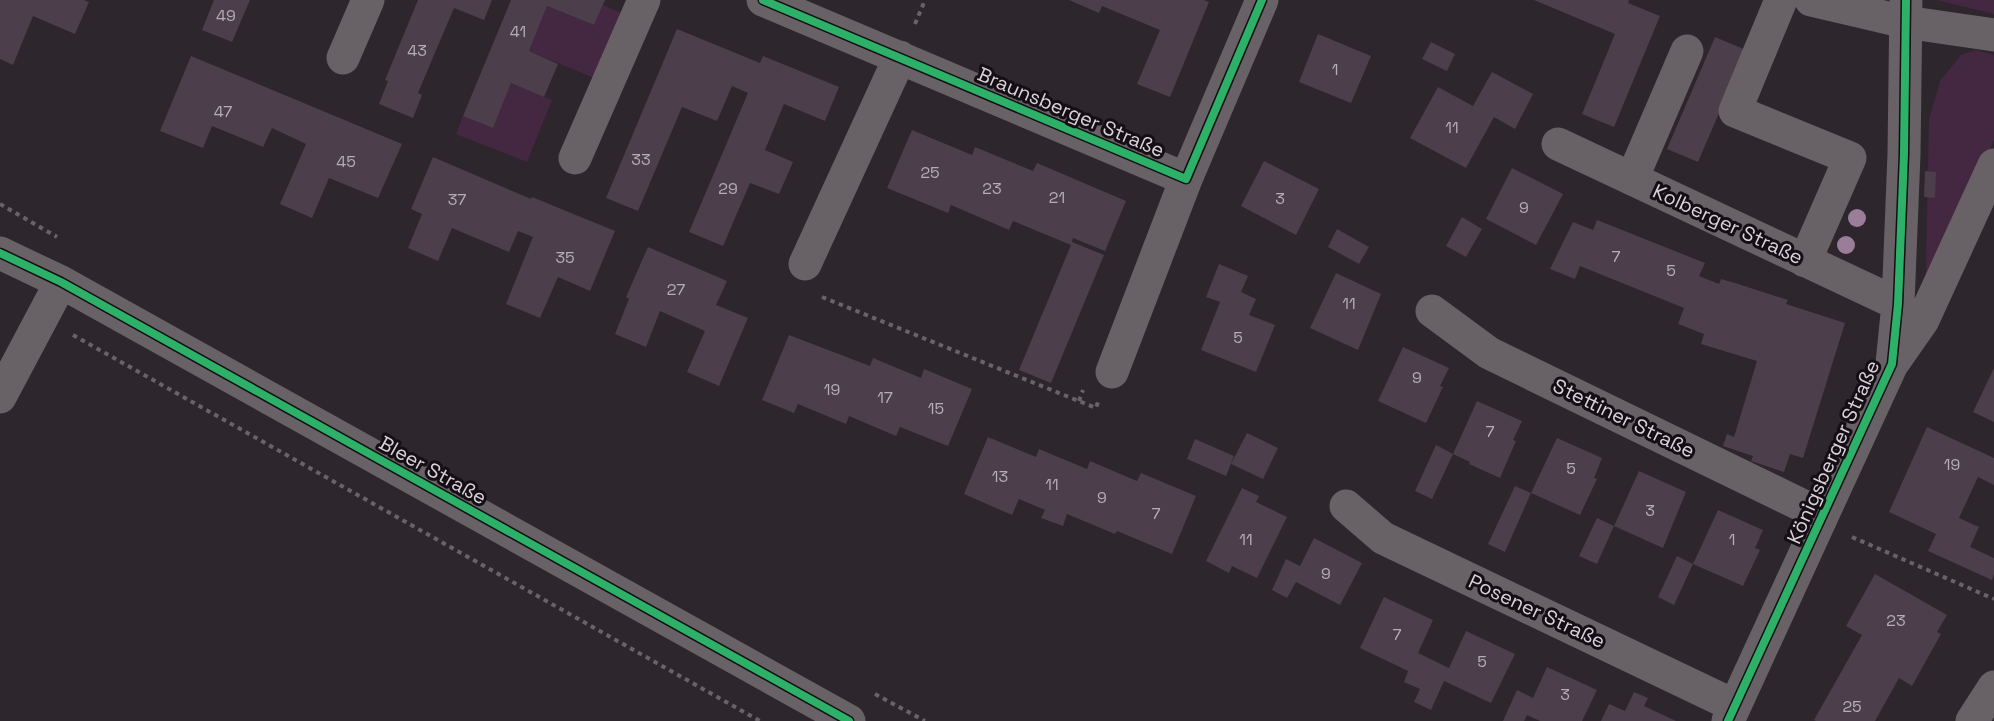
<svg xmlns="http://www.w3.org/2000/svg" width="1994" height="721" font-family="'Space Grotesk',sans-serif">
	<style>
		.green { fill: #442842 }
		.building { fill: #4c3e4b }
		.lines { fill: none; stroke-linecap: round; stroke-linejoin: round }
		.path { stroke: #686368; stroke-width: 4; stroke-dasharray: 4.5 4.5; stroke-linecap: butt }
		.minor { stroke: #686267; stroke-width: 33 }
		.cycleway-casing { stroke: #140f14; stroke-width: 11 }
		.cycleway { stroke: #2db169; stroke-width: 8 }
		.tree { fill: #9c7d99 }
		.labels { text-anchor: middle; stroke-width: 6; stroke-linejoin: round; paint-order: stroke }
		.number-label { font-size: 16px; fill: #b6adb6 }
		.street-label { font-size: 20px; fill: #dad2da; stroke: #140f14 }
	</style>
	<rect width="100%" height="100%" fill="#2d262c"/>
	<!-- green -->
	<path class="green" d="M 1937,0 L 1994,0 L 1994,14 Z
		M 603,5 L 621,13 L 594,78 L 529,51 L 547,6 L 594,25 Z
		M 1976,50 L 1994,55 L 1994,140 L 1933,271 L 1926,273 L 1929,120 L 1940,81 L 1961,55 Z
		M 511,83 L 552,100 L 527,162 L 456,134 L 463,116 L 493,128 Z"/>
	<!-- building -->
	<path class="building" d="M 0,0 L 84,0 L 89,2 L 75,34 L 33,16 L 13,65 L 0,59 Z
		M 214,0 L 250,0 L 232,42 L 202,30 Z
		M 418,0 L 492,0 L 484,20 L 454,8 L 418,93 L 422,95 L 413,118 L 379,104 L 388,81 L 385,80 Z
		M 511,0 L 605,0 L 594,25 L 547,6 L 529,51 L 558,64 L 544,97 L 511,83 L 493,128 L 463,116 Z
		M 1069,0 L 1204,0 L 1209,2 L 1170,97 L 1137,84 L 1160,30 L 1102,6 L 1099,13 Z
		M 1534,0 L 1629,0 L 1628,3 L 1660,16 L 1614,127 L 1582,114 L 1615,34 Z
		M 677,29 L 760,63 L 763,56 L 839,87 L 825,121 L 784,104 L 765,150 L 793,162 L 779,194 L 750,183 L 723,246 L 689,232 L 748,93 L 732,86 L 717,121 L 682,107 L 638,211 L 606,198 Z
		M 1318,34 L 1371,56 L 1351,103 L 1299,82 Z
		M 1715,37 L 1746,50 L 1698,162 L 1667,149 Z
		M 1431,42 L 1455,54 L 1447,71 L 1422,59 Z
		M 191,56 L 402,144 L 378,198 L 329,178 L 312,218 L 280,204 L 306,144 L 272,128 L 263,147 L 212,126 L 203,148 L 160,131 Z
		M 1492,72 L 1533,94 L 1515,129 L 1494,117 L 1466,168 L 1410,138 L 1438,87 L 1473,106 Z
		M 912,130 L 972,155 L 975,147 L 1033,171 L 1037,163 L 1126,201 L 1105,251 L 1073,238 L 1072,242 L 1104,255 L 1051,383 L 1019,370 L 1071,245 L 1013,221 L 1009,230 L 951,205 L 948,213 L 887,188 Z
		M 433,157 L 531,199 L 532,197 L 615,231 L 590,291 L 558,277 L 540,318 L 506,304 L 533,237 L 518,231 L 509,252 L 452,228 L 438,261 L 408,248 L 422,214 L 411,209 Z
		M 1264,161 L 1319,189 L 1296,235 L 1241,206 Z
		M 1512,168 L 1563,194 L 1536,245 L 1486,219 Z
		M 1925,171 L 1936,172 L 1935,198 L 1924,197 Z
		M 1462,217 L 1482,229 L 1466,257 L 1446,246 Z
		M 1597,220 L 1705,263 L 1699,276 L 1719,284 L 1721,279 L 1735,283 L 1788,300 L 1786,304 L 1845,323 L 1803,458 L 1790,454 L 1784,472 L 1751,461 L 1753,456 L 1723,446 L 1727,434 L 1734,437 L 1757,361 L 1701,344 L 1704,334 L 1678,324 L 1684,308 L 1580,266 L 1575,279 L 1550,269 L 1573,222 L 1593,230 Z
		M 1337,229 L 1369,247 L 1359,264 L 1328,247 Z
		M 648,247 L 727,281 L 716,305 L 748,318 L 719,386 L 687,372 L 705,331 L 660,311 L 646,347 L 615,334 L 629,299 L 626,297 Z
		M 1219,264 L 1248,276 L 1241,292 L 1256,299 L 1249,315 L 1275,325 L 1256,372 L 1201,350 L 1220,302 L 1206,297 Z
		M 1336,273 L 1381,294 L 1358,350 L 1310,328 Z
		M 789,335 L 870,366 L 873,358 L 921,378 L 924,369 L 972,389 L 948,446 L 900,427 L 896,436 L 849,416 L 846,424 L 798,404 L 794,413 L 762,400 Z
		M 1403,347 L 1449,368 L 1440,386 L 1443,387 L 1426,423 L 1378,401 Z
		M 1994,368 L 1994,422 L 1973,412 Z
		M 1477,401 L 1522,421 L 1513,440 L 1516,441 L 1500,478 L 1469,464 L 1470,462 L 1453,454 Z
		M 1927,427 L 1994,458 L 1994,485 L 1978,477 L 1959,518 L 1979,527 L 1970,547 L 1994,558 L 1994,574 L 1992,580 L 1928,551 L 1936,534 L 1889,512 Z
		M 1247,433 L 1278,448 L 1263,479 L 1231,464 Z
		M 988,437 L 1036,457 L 1039,449 L 1087,469 L 1090,461 L 1137,481 L 1141,473 L 1196,496 L 1172,554 L 1117,531 L 1115,534 L 1067,514 L 1063,526 L 1041,518 L 1045,510 L 1019,499 L 1012,515 L 964,494 Z
		M 1557,438 L 1602,458 L 1594,478 L 1597,479 L 1580,515 L 1531,493 Z
		M 1195,439 L 1234,456 L 1226,476 L 1187,459 Z
		M 1436,445 L 1453,454 L 1432,499 L 1415,491 Z
		M 1639,471 L 1686,492 L 1663,548 L 1614,526 Z
		M 1515,486 L 1531,493 L 1505,552 L 1488,544 Z
		M 1242,488 L 1259,496 L 1256,502 L 1287,517 L 1257,578 L 1232,566 L 1229,573 L 1206,561 Z
		M 1718,510 L 1763,530 L 1755,548 L 1760,550 L 1743,586 L 1693,564 Z
		M 1597,518 L 1614,526 L 1597,564 L 1579,556 Z
		M 1314,538 L 1362,563 L 1340,605 L 1296,582 L 1287,598 L 1272,590 L 1286,559 L 1300,566 Z
		M 1677,556 L 1693,564 L 1674,605 L 1658,597 Z
		M 1875,574 L 1947,615 L 1937,632 L 1941,634 L 1912,686 L 1899,678 L 1875,721 L 1816,721 L 1814,720 L 1862,635 L 1846,626 Z
		M 1384,597 L 1433,620 L 1418,653 L 1449,668 L 1466,631 L 1515,654 L 1491,703 L 1444,681 L 1431,710 L 1414,702 L 1420,689 L 1404,682 L 1408,671 L 1360,648 Z
		M 1547,667 L 1597,690 L 1582,721 L 1540,721 L 1527,715 L 1524,721 L 1503,721 L 1517,690 L 1533,698 Z
		M 1634,692 L 1648,698 L 1644,706 L 1676,721 L 1601,721 L 1609,704 L 1625,711 Z"/>
	<g class="lines">
		<!-- path -->
		<path class="path" d="M 915,24 L 925,0
			M 0,204 L 57,237
			M 822,297 L 1096,408 L 1098,402
			M 73,335 L 760,721
			M 1079,401 L 1083,390
			M 1852,537 L 1994,599
			M 875,694 L 925,721"/>
		<!-- minor -->
		<path class="minor" d="M 763,0 L 1186,179 L 1262,0
			M 1781,0 L 1735,111 L 1850,158 L 1805,261
			M 1811,0 L 1905,22 L 1994,35
			M 343,58 L 368,0
			M 1558,144 L 1898,304
			M 575,158 L 644,0
			M 1632,179 L 1687,51
			M 0,253 L 61,282 L 849,721
			M 805,264 L 900,57
			M 1432,311 L 1489,353 L 1822,515
			M 1893,363 L 1923,320 L 1994,165
			M 1112,372 L 1186,179
			M 0,397 L 61,282
			M 1346,506 L 1383,538 L 1735,706
			M 1728,721 L 1892,364 L 1898,304 L 1904,154 L 1906,0
			M 1972,721 L 1994,687"/>
		<!-- cycleway casing -->
		<g class="cycleway-casing">
			<path id="cycleway" d="M 763,0 L 1186,179 L 1262,0
				M 0,253 L 61,282 L 849,721
				M 1728,721 L 1892,364 L 1898,304 L 1904,154 L 1906,0"/>
		</g>
		<!-- cycleway -->
		<use href="#cycleway" class="cycleway"/>
	</g>
	<!-- trees -->
	<g class="tree">
		<circle cx="1857" cy="218" r="9"/>
		<circle cx="1846" cy="245" r="9"/>
	</g>
	<g class="labels">
		<!-- number labels -->
		<g class="number-label">
			<text x="226" y="21">49</text>
			<text x="518" y="37">41</text>
			<text x="417" y="56">43</text>
			<text x="1335" y="75">1</text>
			<text x="223" y="117">47</text>
			<text x="1452" y="133">11</text>
			<text x="641" y="165">33</text>
			<text x="346" y="167">45</text>
			<text x="930" y="178">25</text>
			<text x="728" y="194">29</text>
			<text x="992" y="194">23</text>
			<text x="1057" y="203">21</text>
			<text x="1280" y="204">3</text>
			<text x="457" y="205">37</text>
			<text x="1524" y="213">9</text>
			<text x="1616" y="262">7</text>
			<text x="565" y="263">35</text>
			<text x="1671" y="276">5</text>
			<text x="676" y="295">27</text>
			<text x="1349" y="309">11</text>
			<text x="1238" y="343">5</text>
			<text x="1417" y="383">9</text>
			<text x="832" y="395">19</text>
			<text x="885" y="403">17</text>
			<text x="936" y="414">15</text>
			<text x="1490" y="437">7</text>
			<text x="1952" y="470">19</text>
			<text x="1571" y="474">5</text>
			<text x="1000" y="482">13</text>
			<text x="1052" y="490">11</text>
			<text x="1102" y="503">9</text>
			<text x="1650" y="516">3</text>
			<text x="1156" y="519">7</text>
			<text x="1246" y="545">11</text>
			<text x="1732" y="545">1</text>
			<text x="1326" y="579">9</text>
			<text x="1896" y="626">23</text>
			<text x="1397" y="640">7</text>
			<text x="1482" y="667">5</text>
			<text x="1565" y="700">3</text>
			<text x="1852" y="712">25</text>
		</g>
		<!-- street labels -->
		<g class="street-label">
			<text transform="translate(1071 112) rotate(23)" y="7">Braunsberger Straße</text>
			<text transform="translate(1728 224) rotate(25)" y="7">Kolberger Straße</text>
			<text transform="translate(1624 418) rotate(26)" y="7">Stettiner Straße</text>
			<text transform="translate(1833 452) rotate(-66)" y="7">Königsberger Straße</text>
			<text transform="translate(433 470) rotate(29)" y="7">Bleer Straße</text>
			<text transform="translate(1537 611) rotate(25)" y="7">Posener Straße</text>
		</g>
	</g>
</svg>
